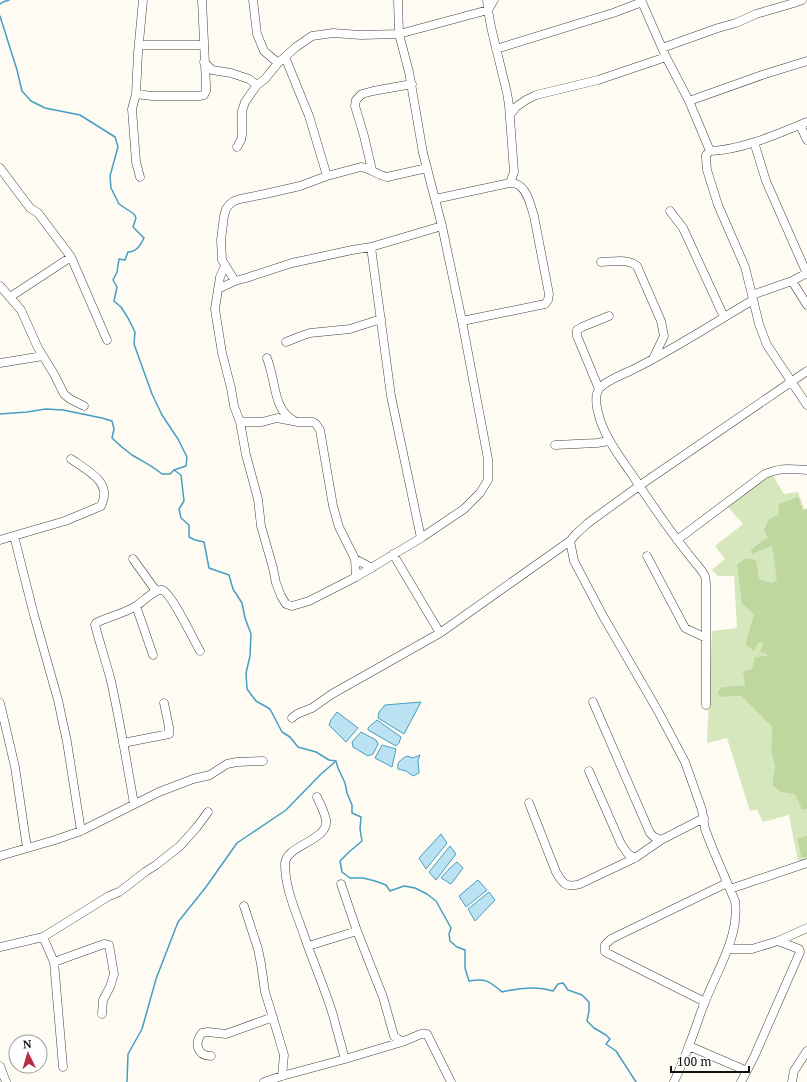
<svg xmlns="http://www.w3.org/2000/svg" width="807" height="1082" font-family="'Noto Serif',serif">
	<style>
		.green { fill: #d7e7bd }
		.forest { fill: #bdd79e }
		.water { fill: #bae2f2; stroke: #469ec4 }
		.lines { fill: none; stroke-linecap: round; stroke-linejoin: round }
		.stream { stroke: #469ec4; stroke-width: 1.5 }
		.minor-casing { stroke: #424242; stroke-width: 9 }
		.minor { stroke: #fff; stroke-width: 8 }
	</style>
	<rect width="100%" height="100%" fill="#fefbf2"/>
	<!-- green -->
	<path class="green" d="M 772,474 L 784,494 L 798,492 L 804,509 L 807,508 L 807,509 L 778,515 L 769,519 L 769,539 L 752,554 L 772,546 L 778,580 L 772,583 L 759,579 L 754,614 L 745,644 L 761,642 L 768,656 L 752,669 L 745,685 L 722,687 L 721,697 L 741,696 L 772,727 L 771,750 L 775,766 L 772,785 L 781,792 L 795,793 L 802,810 L 807,809 L 807,835 L 797,839 L 801,857 L 807,857 L 807,860 L 798,862 L 789,815 L 763,822 L 757,810 L 750,811 L 727,738 L 707,743 L 712,631 L 737,628 L 734,576 L 718,576 L 712,570 L 725,559 L 715,546 L 743,524 L 727,506 Z"/>
	<!-- forest -->
	<path class="forest" d="M 798,497 L 803,510 L 807,509 L 807,809 L 802,810 L 795,794 L 781,792 L 772,785 L 775,766 L 771,750 L 772,727 L 741,696 L 721,697 L 717,693 L 722,687 L 745,685 L 743,671 L 752,669 L 755,657 L 767,656 L 767,654 L 760,652 L 763,645 L 761,642 L 758,643 L 754,651 L 745,644 L 754,614 L 742,604 L 737,565 L 746,558 L 756,560 L 759,579 L 772,583 L 777,580 L 772,546 L 752,554 L 751,550 L 763,540 L 768,538 L 764,530 L 769,519 L 778,515 L 779,504 Z
		M 807,835 L 807,857 L 801,857 L 797,839 Z"/>
	<!-- water -->
	<path class="water" d="M 421,702 L 404,734 L 378,718 L 379,712 L 385,705 Z
		M 337,712 L 358,728 L 346,742 L 329,725 L 331,720 Z
		M 377,720 L 401,737 L 399,743 L 396,746 L 368,730 L 368,728 L 371,725 Z
		M 361,732 L 376,740 L 378,744 L 373,754 L 368,756 L 353,747 L 352,742 Z
		M 382,745 L 396,749 L 392,767 L 375,758 Z
		M 420,755 L 418,760 L 419,773 L 413,776 L 406,771 L 398,769 C 396,762 402,759 407,756 L 413,758 Z
		M 441,834 L 447,843 L 426,869 L 419,858 Z
		M 450,846 L 456,854 L 436,880 L 429,872 Z
		M 457,862 L 463,868 L 451,884 L 441,878 L 450,868 Z
		M 478,880 L 487,890 L 466,907 L 459,896 Z
		M 489,892 L 495,900 L 475,921 L 468,909 Z"/>
	<g class="lines">
		<!-- stream -->
		<path class="stream" d="M 0,4 L 3,2 L 9,0
			M 0,16 L 17,70 L 22,91 L 31,101 L 45,108 L 80,115 L 115,137 L 118,147 L 110,176 L 111,188 L 119,204 L 134,214 L 136,218 L 133,227 L 144,238 C 141,244 137,252 128,252 L 125,260 L 119,259 L 117,272 L 113,280 L 117,287 L 114,301 L 121,307 L 128,318 L 135,332 L 134,344 L 152,394 L 162,415 L 178,439 L 187,457 L 186,466 L 174,470 L 170,474 L 162,474 C 153,466 142,461 132,455 C 125,450 118,444 112,438 L 114,429 L 112,421 L 102,418 L 63,410 L 46,409 L 27,412 L 0,414
			M 174,470 L 181,475 L 184,501 L 179,509 L 181,518 L 189,525 L 189,537 L 195,540 L 204,542 L 209,568 L 229,575 L 233,589 L 242,603 L 245,618 L 251,634 L 250,656 L 246,673 L 247,689 L 256,701 L 270,709 L 282,732 L 290,737 L 298,747 L 316,752 L 329,760 L 336,761 L 338,768 L 345,783 L 347,793 L 352,805 L 352,813 L 361,817 L 360,829 L 362,841 L 349,852 L 340,861 L 342,872 L 350,878 L 363,878 L 375,881 L 386,885 L 390,891 L 404,886 L 415,888 L 427,894 L 436,901 L 451,928 L 449,934 L 450,941 L 457,947 L 465,950 L 465,968 L 469,981 C 486,978 489,981 502,992 C 518,988 537,986 553,991 L 558,984 L 563,983 L 568,990 L 582,995 L 589,1002 L 589,1011 L 587,1021 L 594,1028 L 606,1035 L 610,1039 L 606,1044 L 616,1051 L 636,1082
			M 127,1082 L 128,1054 L 142,1029 L 156,979 L 178,922 L 206,887 L 237,843 L 286,810 L 321,774 L 335,762"/>
		<!-- minor casing -->
		<g class="minor-casing">
			<path id="minor" d="M 253,0 L 257,34 L 264,51 L 278,63
				M 487,0 L 488,10 L 491,27 L 507,93 L 509,105 L 514,172 L 510,183
				M 641,0 L 666,57 L 689,101 L 710,151
				M 139,45 L 204,45
				M 662,48 L 718,28 L 736,23 L 756,14 L 794,3 L 802,0
				M 496,49 L 613,13 L 642,2
				M 285,57 L 309,116 L 327,176
				M 204,62 L 212,70 L 231,73 L 249,79 L 257,85
				M 136,94 L 152,96 L 199,96 L 204,95 L 206,91 L 206,85 L 202,0
				M 689,101 L 765,74 L 807,61
				M 510,115 L 516,107 L 526,100 L 536,95 L 598,80 L 666,57
				M 800,125 L 807,140
				M 754,142 L 766,181 L 807,274
				M 237,147 L 241,140 L 242,135 L 242,111 L 245,102 L 257,85 L 265,79 L 278,63 L 296,47 L 312,36 L 333,33 L 361,35 L 399,34 L 488,10 L 494,0
				M 710,151 L 706,155 L 706,158 L 707,170 L 718,205 L 745,267 L 752,295 L 759,324 L 767,345 L 807,405
				M 710,151 C 742,150 777,134 807,122
				M 0,168 L 30,208 L 38,213 L 71,257 L 107,340
				M 372,170 L 364,136 L 355,106 L 356,100 L 362,94 L 373,91 L 412,84
				M 140,177 L 136,162 L 132,109 L 136,94 L 138,53 L 143,0
				M 435,199 L 510,183 C 511,183 515,183 516,184 C 527,187 531,207 534,216 L 549,294 L 548,300 L 545,304 L 462,321
				M 670,211 L 683,228 L 724,317
				M 371,247 L 391,396 L 421,538
				M 601,262 C 612,262 628,258 637,266 L 661,321 L 664,336 L 653,359
				M 225,266 L 220,277 L 215,309 L 222,353 L 231,388 L 234,406 L 240,422 L 246,455 L 258,499 L 261,526 L 273,568 L 276,583 L 281,596 L 286,604 L 292,606 L 309,601 L 356,577 L 421,538 L 464,509 L 480,493 L 488,480 L 488,459 L 462,321 L 442,226 L 423,153 L 409,72 L 399,34 L 398,0
				M 235,281 L 222,260 L 221,240 L 224,216 L 226,209 L 230,204 L 234,201 L 240,199 L 265,194 L 300,186 L 327,176 L 361,167 C 370,168 377,175 387,177 L 427,168
				M 792,281 L 807,305
				M 0,286 L 21,310 L 38,348 L 54,374 L 64,394 L 70,399 L 84,406
				M 218,289 L 235,281 L 246,278 L 292,263 L 352,250 L 371,247 L 442,226
				M 752,295 L 792,281 L 807,273
				M 10,297 L 71,257
				M 286,342 L 301,336 L 310,333 L 350,329 L 381,319
				M 267,358 C 269,364 271,370 272,376 C 276,392 277,411 293,420
				M 0,363 L 43,356
				M 599,389 L 577,336 L 577,330 L 582,327 L 609,316
				M 240,422 L 262,422 L 277,418 L 298,422 L 313,422 L 316,424 L 320,430 L 333,506 L 339,527 L 355,559 L 356,577
				M 555,445 L 597,443 L 609,441
				M 14,536 L 34,615 L 58,700 L 67,742 L 81,831
				M 0,540 L 65,521 L 101,506 C 113,482 88,471 71,459
				M 677,540 L 765,474 C 782,467 790,469 807,470
				M 570,541 L 574,561 L 603,616 L 658,711 L 685,762 L 702,810 L 705,829 L 712,847 L 735,901 C 740,936 717,970 705,1002 C 699,1016 695,1031 689,1045 C 685,1058 679,1070 674,1082
				M 393,554 L 440,633
				M 647,556 L 685,628 L 706,638
				M 133,559 L 156,591
				M 355,559 L 372,568
				M 136,606 L 153,655
				M 593,702 L 650,833 L 654,837 L 661,840
				M 0,703 L 15,767 L 27,848
				M 706,705 L 706,583 L 705,576 L 702,571 C 676,540 653,507 631,473 C 622,460 612,447 605,432 C 600,422 592,399 599,389 C 603,383 623,374 630,371 C 673,350 712,324 753,300
				M 292,718 L 297,714 L 312,708 L 332,694 L 440,633 L 570,541 L 576,534 L 588,523 L 639,486 L 807,371
				M 123,743 L 169,734 L 169,727 L 164,703
				M 589,771 L 621,844 L 628,854 L 635,858
				M 317,797 C 320,804 325,813 326,820 C 329,841 285,845 285,864 C 285,890 297,914 305,938 C 314,964 325,989 333,1015 C 337,1030 341,1045 345,1059
				M 529,803 L 556,872 C 563,884 566,888 580,884 L 635,858 L 661,840 L 704,818
				M 134,804 C 127,763 120,722 111,681 C 106,662 100,644 95,625 L 96,623 C 108,617 125,613 136,606 C 143,602 154,589 162,590 C 171,592 194,641 200,651
				M 0,856 L 55,840 L 81,831 L 159,792 L 193,779 L 210,775 L 227,764 L 237,762 L 263,761
				M 341,884 L 357,931 L 383,997 L 394,1036 L 402,1042
				M 730,889 L 807,863
				M 244,906 L 258,949 L 261,964 L 265,992 L 270,1008 L 284,1055 L 282,1076
				M 43,937 L 54,962 L 63,1067
				M 308,946 L 357,931
				M 0,947 L 43,937 L 109,896 L 119,892 L 127,886 L 145,872 L 156,865 L 180,846 L 197,827 L 208,812
				M 729,949 L 752,949 L 778,941 L 807,928
				M 54,962 L 104,944 L 109,945 L 114,974 L 110,987 L 103,1000 L 102,1014
				M 705,1002 L 605,952 L 605,945 L 611,939 L 727,883
				M 689,1046 L 747,1071
				M 211,1056 C 197,1056 194,1043 202,1033 L 208,1032 L 226,1034 L 273,1017
				M 0,1066 L 6,1082
				M 264,1082 L 282,1076 L 345,1059 L 402,1042 L 421,1034 L 427,1034 L 451,1082
				M 741,1082 L 754,1057 L 800,952 L 799,949 L 778,941
				M 792,1082 L 794,1071 L 807,1051"/>
		</g>
		<!-- minor -->
		<use href="#minor" class="minor"/>
	</g>
	<!-- north arrow -->
	<g transform="translate(28 1054) rotate(355)"><circle r="19" fill="#ffffff" stroke="#9f9f9f"/>
	<path d="M0-3L7 15L0 10L-7 15Z" fill="#b63043"/>
	<text y="-6" font-size="11" font-weight="bold" text-anchor="middle" fill="#0f0f0f">N</text>
	</g>
	<!-- scale -->
	<path d="M671 1066v6h78v-6" fill="none" stroke="#0f0f0f" stroke-width="2"/>
	<text x="677" y="1066" font-size="12" fill="#0f0f0f" stroke="#ffffff" stroke-width="3" paint-order="stroke">100 m</text>
</svg>
